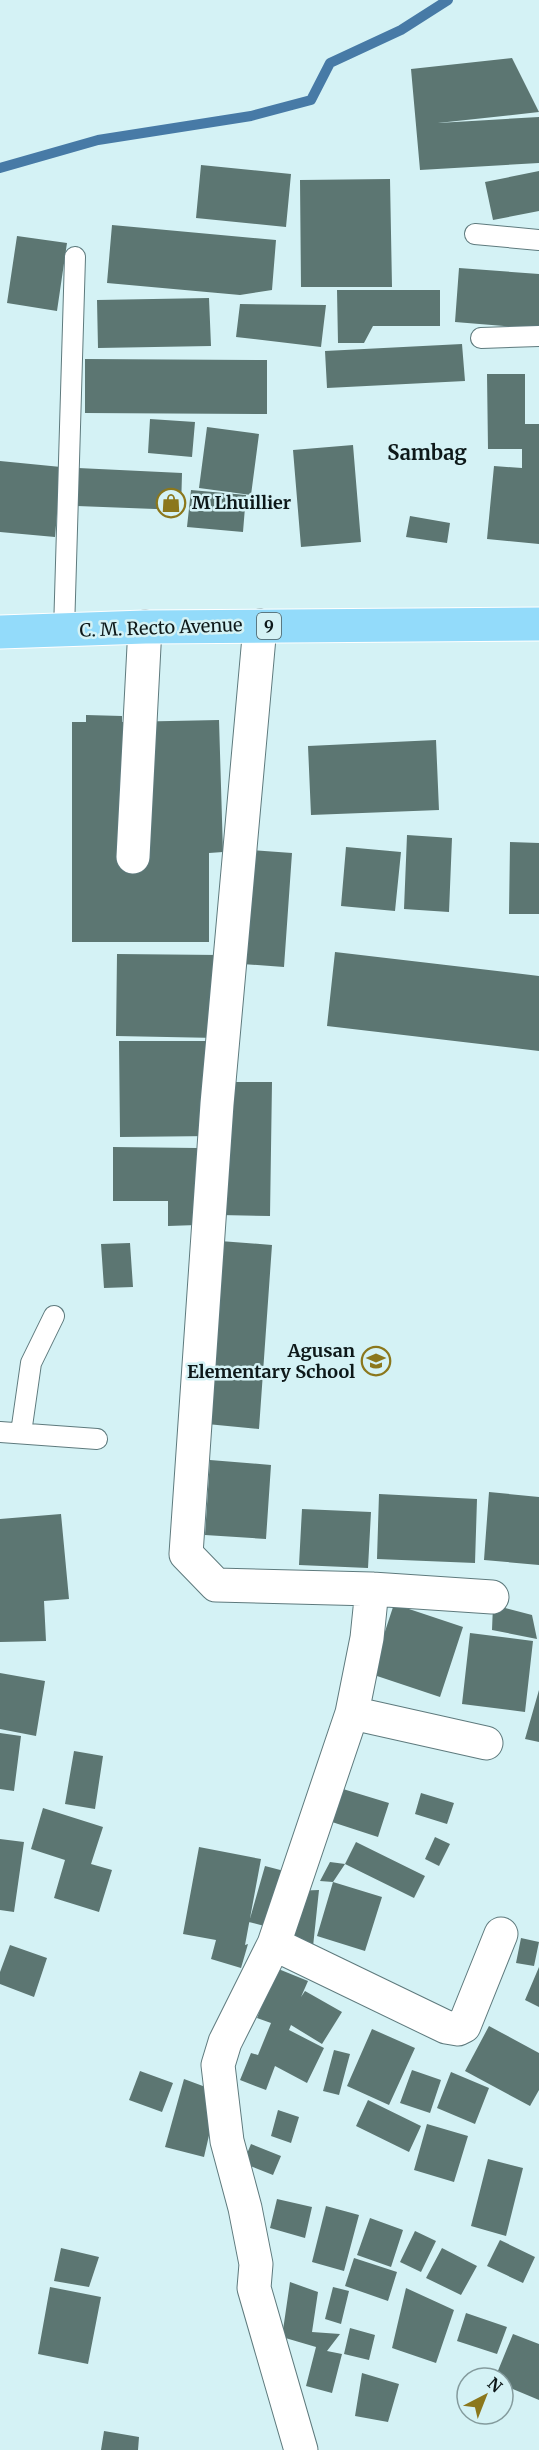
<svg xmlns="http://www.w3.org/2000/svg" width="539" height="2450" font-family="Merriweather,serif">
	<style>
		.lines { fill: none; stroke-linecap: round; stroke-linejoin: round }
		.stream { stroke: #477aa6; stroke-width: 10 }
		.building { fill: #5c7672 }
		.lane-casing { stroke: #5e7a7d; stroke-width: 22 }
		.street-casing { stroke: #5e7a7d; stroke-width: 35 }
		.highway-casing { stroke: #fff; stroke-width: 35 }
		.lane { stroke: #fff; stroke-width: 20 }
		.street { stroke: #fff; stroke-width: 33 }
		.highway { stroke: #93dbfa; stroke-width: 33 }
		.labels { text-anchor: middle; stroke-width: 5; stroke-linejoin: round; paint-order: stroke }
		.shield { fill: #d4f2f5; stroke: #49595b; stroke-width: 1.5 }
		.shield-label { font-size: 16px; font-weight: bold; fill: #0d1819 }
		.poi-label { font-size: 18px; font-weight: bold; fill: #0d1819; stroke: #d4f2f5; text-anchor: start }
		.street-label { font-size: 18px; fill: #0d1819; stroke: #d4f2f5 }
		.neighbourhood-label { font-size: 20px; font-weight: bold; fill: #0d1819; stroke: #d4f2f5 }
	</style>
	<rect width="100%" height="100%" fill="#d4f2f5"/>
	<g class="lines">
		<!-- stream -->
		<path class="stream" d="M 0,168 L 98,140 L 251,116 L 311,100 L 330,63 L 401,30 L 448,0"/>
	</g>
	<!-- building -->
	<path class="building" d="M 512,58 L 539,112 L 438,123 L 539,117 L 539,163 L 420,170 L 411,69 Z
		M 201,165 L 291,174 L 286,227 L 196,218 Z
		M 539,171 L 539,211 L 493,220 L 485,182 Z
		M 390,179 L 392,287 L 301,287 L 300,180 Z
		M 112,225 L 276,240 L 272,290 L 240,295 L 107,283 Z
		M 17,236 L 67,243 L 57,311 L 7,303 Z
		M 459,268 L 539,274 L 539,329 L 455,322 Z
		M 337,290 L 440,290 L 440,326 L 373,326 L 364,343 L 338,343 Z
		M 209,298 L 211,346 L 98,348 L 97,300 Z
		M 240,304 L 326,305 L 321,347 L 236,337 Z
		M 462,344 L 465,381 L 327,388 L 325,351 Z
		M 85,359 L 267,360 L 267,414 L 85,413 Z
		M 487,374 L 525,374 L 525,424 L 539,424 L 539,544 L 487,539 L 494,466 L 522,468 L 522,449 L 488,449 Z
		M 150,419 L 195,422 L 192,457 L 148,453 Z
		M 207,427 L 259,434 L 251,495 L 199,488 Z
		M 353,445 L 361,542 L 301,547 L 293,450 Z
		M 0,461 L 61,467 L 55,537 L 0,532 Z
		M 78,468 L 182,473 L 181,510 L 77,506 Z
		M 191,490 L 246,495 L 243,532 L 187,527 Z
		M 410,516 L 450,523 L 447,543 L 406,537 Z
		M 86,715 L 122,716 L 122,722 L 219,720 L 223,852 L 209,853 L 209,942 L 72,942 L 72,722 L 86,722 Z
		M 436,740 L 439,810 L 311,815 L 308,746 Z
		M 407,835 L 452,838 L 449,912 L 404,909 Z
		M 510,842 L 539,843 L 539,914 L 509,914 Z
		M 346,847 L 401,852 L 395,911 L 341,906 Z
		M 250,850 L 292,853 L 284,967 L 242,964 Z
		M 335,952 L 539,976 L 539,1051 L 327,1026 Z
		M 117,954 L 219,955 L 218,1038 L 116,1036 Z
		M 119,1041 L 213,1041 L 214,1136 L 120,1137 Z
		M 222,1082 L 272,1082 L 270,1216 L 220,1215 Z
		M 113,1147 L 197,1148 L 197,1225 L 168,1226 L 168,1201 L 113,1201 Z
		M 220,1241 L 272,1245 L 259,1429 L 207,1424 Z
		M 130,1243 L 133,1287 L 104,1288 L 101,1244 Z
		M 210,1460 L 271,1465 L 266,1539 L 205,1535 Z
		M 489,1492 L 539,1497 L 539,1565 L 484,1560 Z
		M 379,1494 L 477,1499 L 475,1563 L 377,1559 Z
		M 302,1509 L 371,1512 L 368,1568 L 299,1565 Z
		M 61,1514 L 69,1599 L 44,1601 L 46,1641 L 0,1642 L 0,1519 Z
		M 394,1604 L 463,1627 L 440,1697 L 371,1674 Z
		M 493,1605 L 532,1615 L 537,1639 L 492,1630 Z
		M 470,1633 L 533,1641 L 525,1712 L 462,1704 Z
		M 0,1673 L 45,1681 L 36,1736 L 0,1729 Z
		M 539,1690 L 539,1742 L 525,1739 Z
		M 0,1733 L 21,1736 L 14,1791 L 0,1789 Z
		M 74,1751 L 103,1756 L 95,1809 L 65,1804 Z
		M 343,1789 L 389,1803 L 378,1837 L 332,1822 Z
		M 421,1793 L 454,1803 L 447,1824 L 415,1814 Z
		M 43,1808 L 103,1827 L 91,1864 L 112,1870 L 99,1912 L 54,1898 L 65,1860 L 31,1849 Z
		M 435,1837 L 450,1844 L 439,1866 L 425,1859 Z
		M 0,1839 L 24,1842 L 14,1912 L 0,1910 Z
		M 356,1842 L 425,1876 L 414,1898 L 345,1864 Z
		M 199,1847 L 261,1859 L 245,1945 L 248,1944 L 241,1968 L 211,1959 L 216,1940 L 183,1934 Z
		M 330,1862 L 345,1864 L 333,1882 L 320,1881 Z
		M 265,1866 L 288,1872 L 272,1928 L 249,1922 Z
		M 333,1882 L 382,1897 L 365,1951 L 317,1936 Z
		M 319,1890 L 312,1956 L 292,1951 L 292,1891 Z
		M 521,1938 L 539,1942 L 534,1966 L 516,1963 Z
		M 10,1945 L 47,1958 L 34,1997 L 0,1984 L 0,1972 Z
		M 539,1967 L 539,2007 L 525,2000 Z
		M 276,1968 L 308,1981 L 301,1997 L 305,1991 L 342,2012 L 322,2044 L 291,2025 L 289,2030 L 324,2048 L 307,2083 L 275,2066 L 266,2090 L 240,2080 L 251,2053 L 258,2055 L 271,2023 L 257,2018 Z
		M 489,2026 L 539,2053 L 539,2090 L 530,2106 L 465,2071 Z
		M 372,2029 L 415,2048 L 389,2105 L 347,2086 Z
		M 334,2050 L 350,2054 L 339,2095 L 323,2091 Z
		M 412,2070 L 441,2080 L 430,2113 L 400,2103 Z
		M 140,2071 L 173,2083 L 162,2112 L 129,2100 Z
		M 451,2072 L 489,2088 L 475,2124 L 437,2108 Z
		M 184,2079 L 219,2092 L 204,2157 L 165,2147 Z
		M 368,2100 L 421,2126 L 409,2152 L 356,2126 Z
		M 278,2110 L 299,2117 L 291,2143 L 271,2136 Z
		M 427,2124 L 468,2136 L 454,2182 L 414,2170 Z
		M 251,2144 L 281,2156 L 273,2175 L 243,2163 Z
		M 488,2159 L 523,2168 L 506,2236 L 471,2226 Z
		M 277,2199 L 312,2207 L 305,2238 L 270,2228 Z
		M 326,2206 L 359,2215 L 344,2271 L 312,2262 Z
		M 370,2218 L 403,2230 L 391,2267 L 357,2255 Z
		M 415,2231 L 436,2241 L 421,2272 L 400,2262 Z
		M 500,2240 L 535,2257 L 523,2283 L 487,2266 Z
		M 61,2248 L 99,2257 L 89,2287 L 54,2281 Z
		M 442,2248 L 477,2266 L 461,2295 L 426,2278 Z
		M 354,2258 L 397,2272 L 388,2301 L 345,2286 Z
		M 290,2282 L 318,2292 L 312,2332 L 340,2334 L 327,2351 L 342,2354 L 332,2393 L 306,2386 L 316,2347 L 282,2337 Z
		M 50,2287 L 101,2297 L 88,2364 L 38,2354 Z
		M 333,2287 L 349,2291 L 341,2324 L 325,2319 Z
		M 406,2288 L 454,2310 L 436,2363 L 392,2348 Z
		M 466,2313 L 507,2327 L 497,2354 L 457,2341 Z
		M 350,2328 L 375,2335 L 369,2360 L 344,2354 Z
		M 513,2334 L 539,2344 L 539,2400 L 503,2385 L 503,2378 L 495,2378 Z
		M 362,2373 L 399,2384 L 388,2422 L 355,2416 Z
		M 104,2431 L 139,2437 L 138,2450 L 101,2450 Z"/>
	<g class="lines">
		<!-- lane casing -->
		<g class="lane-casing">
			<path id="lane" d="M 475,234 L 539,240
				M 481,338 L 539,336
				M 64,631 L 75,257
				M 0,1432 L 97,1439
				M 21,1433 L 31,1363 L 54,1316"/>
		</g>
		<!-- street casing -->
		<g class="street-casing">
			<path id="street" d="M 260,626 L 217,1104 L 186,1554 L 216,1585 L 372,1589 L 492,1597
				M 133,857 L 145,627
				M 352,1713 L 486,1743
				M 274,1944 L 446,2027 L 458,2029 L 464,2026 L 501,1934
				M 301,2450 L 254,2288 L 256,2264 L 245,2208 L 227,2141 L 218,2065 L 225,2042 L 274,1944 L 352,1713 L 367,1638 L 372,1589"/>
		</g>
		<!-- highway casing -->
		<g class="highway-casing">
			<path id="highway" d="M 0,632 L 145,627 L 539,624"/>
		</g>
		<!-- lane -->
		<use href="#lane" class="lane"/>
		<!-- street -->
		<use href="#street" class="street"/>
		<!-- highway -->
		<use href="#highway" class="highway"/>
	</g>
	<!-- icons -->
	<defs>
		<g id="shop-ring" transform="scale(1.5)"><circle r="9.5" fill="#d4f2f5" stroke="#8b771c" stroke-width="1.5"/><path d="M-5-2.5h2.3a2.7 3.5 0 0 1 5.4 0H5L5.5 6h-11ZM-1.5-2.5h3a1.5 2.3 0 0 0-3 0Z" fill="#8b771c"/></g>
		<g id="school-ring" transform="scale(1.5)"><circle r="9.5" fill="#d4f2f5" stroke="#8b771c" stroke-width="1.5"/><path d="M0-5L7-2L0 1L-7-2ZM-4 1L0 2.5L4 1V4Q0 6-4 4Z" fill="#8b771c"/></g>
	</defs>
	<g fill-rule="evenodd">
		<use href="#shop-ring" x="171" y="503"/>
		<use href="#school-ring" x="376" y="1361"/>
	</g>
	<g class="labels">
		<!-- shield labels -->
		<rect class="shield" x="257" y="613" width="24" height="26" rx="4.5"/>
		<g class="shield-label">
			<text x="269" y="632">9</text>
		</g>
		<!-- poi labels -->
		<g class="poi-label">
			<text x="192" y="509">M Lhuillier</text>
			<text x="355" y="1357" text-anchor="end">Agusan<tspan x="355" dy="21">Elementary School</tspan></text>
		</g>
		<!-- street labels -->
		<g class="street-label">
			<text transform="translate(161 628) rotate(-2)" y="6">C. M. Recto Avenue</text>
		</g>
		<!-- neighbourhood labels -->
		<g class="neighbourhood-label">
			<text x="427" y="460">Sambag</text>
		</g>
	</g>
	<!-- north arrow -->
	<g transform="translate(485 2396) rotate(42)"><circle r="28" fill="#d4f2f5" stroke="#849b9d" stroke-width="1.5"/>
	<path d="M0-4.5L10 22L0 15L-10 22Z" fill="#8b771c"/>
	<text y="-9" font-size="16" font-weight="bold" text-anchor="middle" fill="#0d1819">N</text>
	</g>
</svg>
